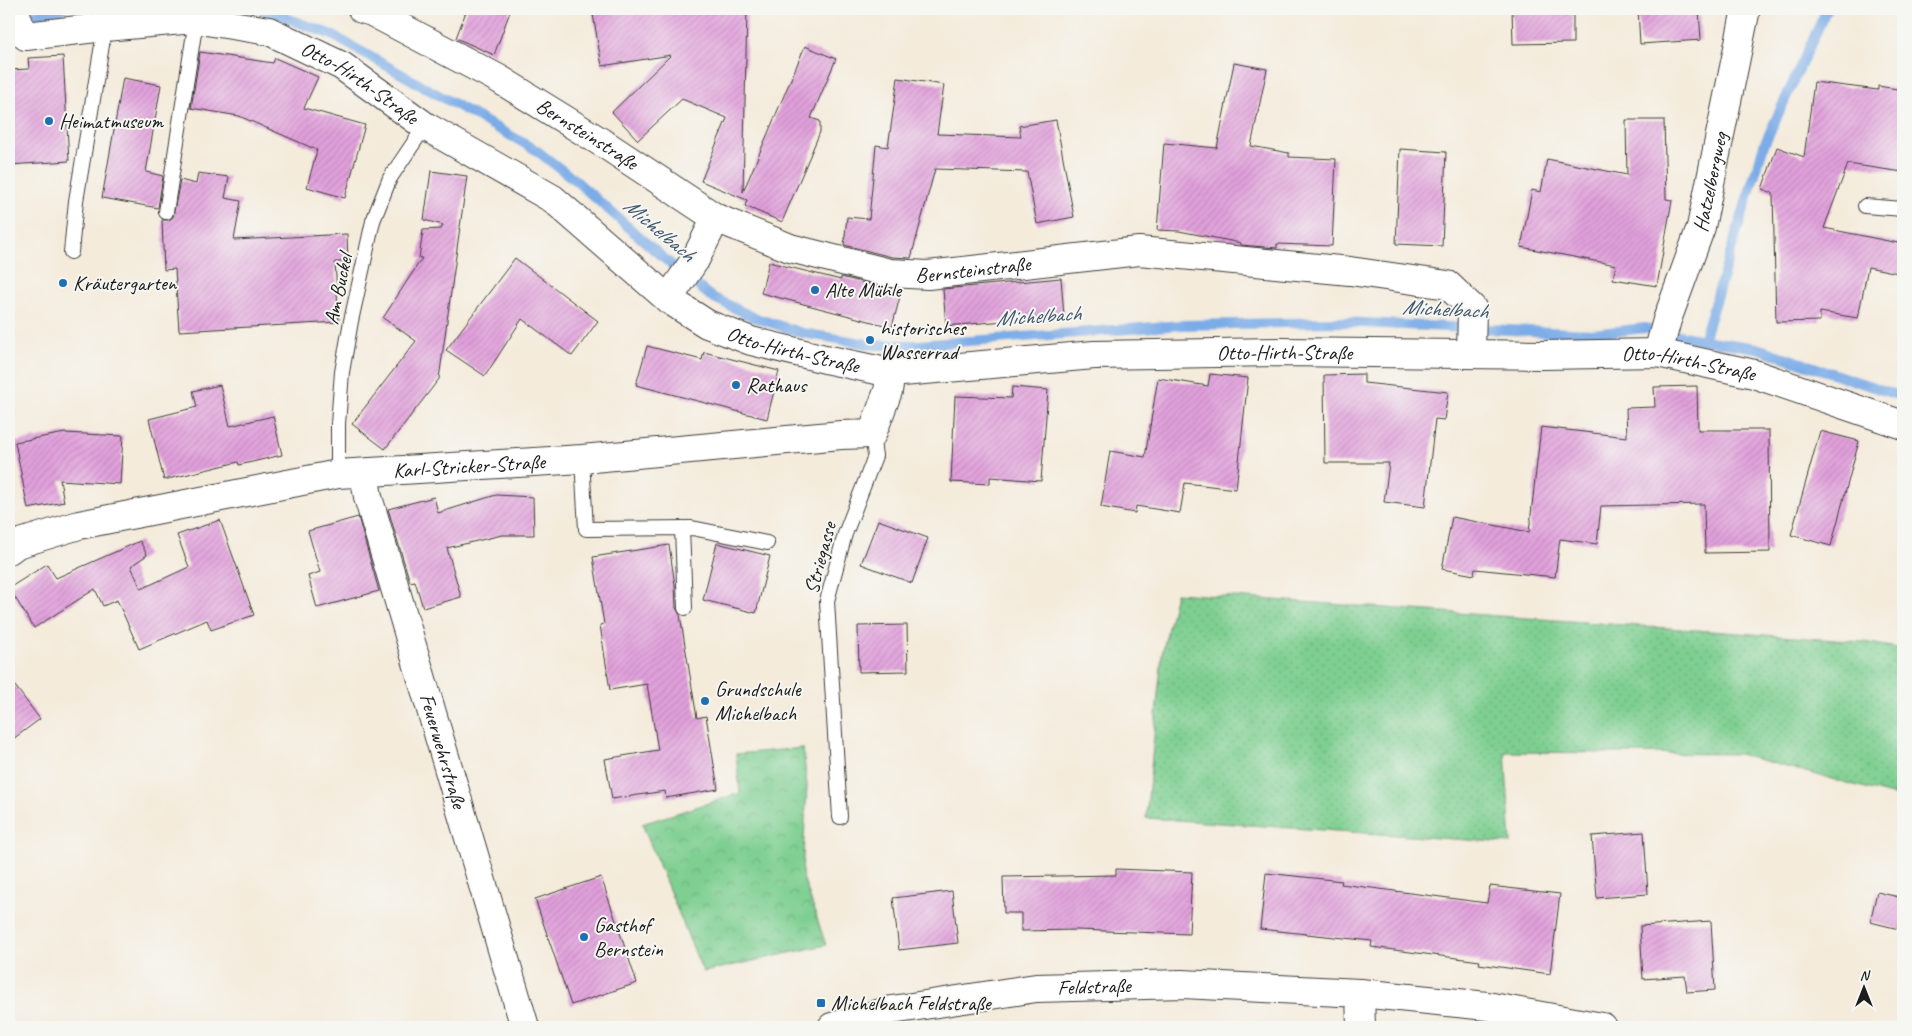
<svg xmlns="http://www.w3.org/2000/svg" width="1912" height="1036" font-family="Caveat,sans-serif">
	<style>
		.grass { fill: url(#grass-dots); stroke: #4d7656 }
		.park { fill: url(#park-crowns); stroke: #4d7656 }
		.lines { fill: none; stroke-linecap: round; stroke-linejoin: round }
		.stream { stroke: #7cace7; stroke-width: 10 }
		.building { fill: url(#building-hatch) }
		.lane-casing { stroke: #3c3b39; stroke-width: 16 }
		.street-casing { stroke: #3c3b39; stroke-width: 30 }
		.lane { stroke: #fff; stroke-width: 14 }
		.street { stroke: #fff; stroke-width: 28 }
		.poi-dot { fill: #1f6fb2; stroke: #f6f6f2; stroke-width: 2 }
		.labels { text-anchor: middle; stroke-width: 4; stroke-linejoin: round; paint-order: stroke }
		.street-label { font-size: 21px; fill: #1c1c1c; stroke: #f6f6f2 }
		.poi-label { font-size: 21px; fill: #1c1c1c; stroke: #f6f6f2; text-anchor: start }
		.water-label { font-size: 22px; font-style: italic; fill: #42566d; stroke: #f6f6f2 }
	</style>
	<defs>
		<pattern id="grass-dots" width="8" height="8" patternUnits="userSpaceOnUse" patternTransform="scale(1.25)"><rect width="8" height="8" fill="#7ecf91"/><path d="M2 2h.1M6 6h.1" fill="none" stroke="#6cb17c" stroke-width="1.8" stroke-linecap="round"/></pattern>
		<pattern id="park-crowns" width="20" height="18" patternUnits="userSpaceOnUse" patternTransform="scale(1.25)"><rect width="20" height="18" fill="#7ecf91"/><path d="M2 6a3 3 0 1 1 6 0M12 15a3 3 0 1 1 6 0" fill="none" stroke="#6cb17c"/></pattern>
		<pattern id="building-hatch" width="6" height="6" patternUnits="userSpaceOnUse" patternTransform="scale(1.25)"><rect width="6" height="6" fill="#e1a0db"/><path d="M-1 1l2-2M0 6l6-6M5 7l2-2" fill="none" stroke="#c089bb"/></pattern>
	</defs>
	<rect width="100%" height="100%" fill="#f6f6f2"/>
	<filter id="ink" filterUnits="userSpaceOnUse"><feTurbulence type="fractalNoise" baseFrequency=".02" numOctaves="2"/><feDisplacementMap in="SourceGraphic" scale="10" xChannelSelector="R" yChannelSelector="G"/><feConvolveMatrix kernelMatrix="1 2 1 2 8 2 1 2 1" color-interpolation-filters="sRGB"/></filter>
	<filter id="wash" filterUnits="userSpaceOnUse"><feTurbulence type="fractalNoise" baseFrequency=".0096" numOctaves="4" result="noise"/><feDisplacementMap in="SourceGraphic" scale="20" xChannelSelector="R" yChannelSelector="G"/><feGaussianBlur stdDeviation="1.12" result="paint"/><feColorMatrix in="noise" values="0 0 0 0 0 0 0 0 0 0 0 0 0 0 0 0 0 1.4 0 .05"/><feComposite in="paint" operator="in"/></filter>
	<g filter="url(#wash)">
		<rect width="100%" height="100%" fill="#f4ebdb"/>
		<!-- grass -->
		<path class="grass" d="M 1176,593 L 1864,642 L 1903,649 L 1903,798 L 1738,754 L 1505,752 L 1511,843 L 1146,818 L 1162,654 Z"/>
		<!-- park -->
		<path class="park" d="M 803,748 L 807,786 L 802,874 L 826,945 L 703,972 L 642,824 L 740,793 L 736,754 Z"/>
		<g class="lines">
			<!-- stream -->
			<path class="stream" d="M 262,9 L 332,35 L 536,150 L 576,181 L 661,256 L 710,296 L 753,317 L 802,333 L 874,345 L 918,345 L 1181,325 L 1342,322 L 1592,334 L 1645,328 L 1703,340 L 1757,348 L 1903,397
				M 19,18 L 62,9
				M 1703,340 L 1764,145 L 1827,9"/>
		</g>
		<g id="blocks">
			<!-- building -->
			<path class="building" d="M 467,9 L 511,9 L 494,55 L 456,38 Z
				M 592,9 L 632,9 L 633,13 L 660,9 L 747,9 L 743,192 L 805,46 L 836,59 L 811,118 L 820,121 L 820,132 L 782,222 L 745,206 L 747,200 L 701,181 L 727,118 L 682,99 L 638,140 L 612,112 L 671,55 L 602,66 Z
				M 1512,9 L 1573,9 L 1573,43 L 1513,44 Z
				M 1638,9 L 1699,9 L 1701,40 L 1640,44 Z
				M 200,52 L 273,63 L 275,58 L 318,77 L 304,108 L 365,125 L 345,198 L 307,187 L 317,150 L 239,116 L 191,108 Z
				M 63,56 L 69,161 L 9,165 L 9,70 L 29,69 L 28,58 Z
				M 1234,63 L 1267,69 L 1251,146 L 1289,153 L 1289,157 L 1336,159 L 1332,246 L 1277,244 L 1277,248 L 1241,245 L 1241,243 L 1179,231 L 1157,230 L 1164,143 L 1217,148 Z
				M 123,78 L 161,85 L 146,172 L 163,176 L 158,208 L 102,198 Z
				M 898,78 L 944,85 L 937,134 L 1021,137 L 1019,126 L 1056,120 L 1074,217 L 1037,224 L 1027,172 L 935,169 L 911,258 L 892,257 L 844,245 L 847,217 L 869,219 L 876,145 L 888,147 Z
				M 1814,82 L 1878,90 L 1878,86 L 1903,90 L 1903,172 L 1848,164 L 1824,228 L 1903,244 L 1903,274 L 1868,267 L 1858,318 L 1820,312 L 1820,321 L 1776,322 L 1773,193 L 1762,189 L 1777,147 L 1804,157 Z
				M 1626,120 L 1664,120 L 1666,199 L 1672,200 L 1657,286 L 1613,279 L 1616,265 L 1521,247 L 1532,190 L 1541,192 L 1547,159 L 1627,175 Z
				M 1400,149 L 1446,152 L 1442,246 L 1396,244 Z
				M 431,171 L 467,176 L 439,379 L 385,449 L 352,424 L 416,341 L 383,318 L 422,258 L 419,258 L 423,230 L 441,229 L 443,225 L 424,220 Z
				M 198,173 L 229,177 L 225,198 L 241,201 L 234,240 L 347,234 L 348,262 L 335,262 L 339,322 L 179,331 L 175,269 L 164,270 L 162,220 L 169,220 L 173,217 L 180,180 L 196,184 Z
				M 515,258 L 598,321 L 572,356 L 522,319 L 485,376 L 446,350 Z
				M 769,262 L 841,280 L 841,277 L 886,288 L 902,289 L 892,327 L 761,293 Z
				M 1061,278 L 1064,316 L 946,326 L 943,289 Z
				M 647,346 L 702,360 L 704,352 L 779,371 L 767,419 L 636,385 Z
				M 1210,374 L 1248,378 L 1236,489 L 1185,483 L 1180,513 L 1136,506 L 1135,513 L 1101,507 L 1110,451 L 1145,457 L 1158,378 L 1208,386 Z
				M 1364,374 L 1364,383 L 1448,392 L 1444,420 L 1435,419 L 1425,507 L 1384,502 L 1389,463 L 1325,463 L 1324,375 Z
				M 220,385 L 230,426 L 273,416 L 282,455 L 239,465 L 238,462 L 164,480 L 149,419 L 197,407 L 193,391 Z
				M 1697,386 L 1698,430 L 1769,430 L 1770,552 L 1705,553 L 1704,504 L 1601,506 L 1597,544 L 1560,539 L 1555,577 L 1475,569 L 1474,575 L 1442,569 L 1452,517 L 1529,532 L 1541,427 L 1627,437 L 1626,408 L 1655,407 L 1654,387 Z
				M 1012,387 L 1048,390 L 1041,481 L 990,477 L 990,484 L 951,482 L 955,396 L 1011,398 Z
				M 1820,431 L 1859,441 L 1831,546 L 1791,535 Z
				M 65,433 L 123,436 L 120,484 L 60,480 L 64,502 L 28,509 L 15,442 Z
				M 496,495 L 533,497 L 534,535 L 502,535 L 447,548 L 461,597 L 423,608 L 415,581 L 410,582 L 388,509 L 434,497 L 438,513 Z
				M 358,517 L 379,591 L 317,608 L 308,576 L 320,572 L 308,531 Z
				M 220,520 L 254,615 L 211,630 L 207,620 L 139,649 L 117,600 L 103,606 L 95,589 L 34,628 L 9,588 L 47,564 L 56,578 L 140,541 L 147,555 L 131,566 L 141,589 L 189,567 L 177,535 Z
				M 878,520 L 928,538 L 912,583 L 861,564 Z
				M 717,543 L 770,556 L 756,613 L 703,600 Z
				M 669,545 L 675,585 L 676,608 L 680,615 L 697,718 L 706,716 L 718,789 L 666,798 L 665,791 L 612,799 L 605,759 L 658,750 L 647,684 L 610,690 L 600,625 L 604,624 L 593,557 Z
				M 907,625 L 908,671 L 859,672 L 858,626 Z
				M 9,678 L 40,719 L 9,742 Z
				M 1644,832 L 1648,894 L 1597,898 L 1592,836 Z
				M 1116,869 L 1192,872 L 1189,934 L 1077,930 L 1021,931 L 1021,913 L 1004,913 L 1003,877 L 1116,875 Z
				M 1266,873 L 1342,881 L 1341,884 L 1487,903 L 1490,886 L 1560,894 L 1550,974 L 1479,964 L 1480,961 L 1371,947 L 1372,941 L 1260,929 Z
				M 601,877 L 637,983 L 571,1005 L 535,899 Z
				M 952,891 L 958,943 L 899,950 L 893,898 Z
				M 1877,892 L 1903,898 L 1903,930 L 1870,922 Z
				M 1711,921 L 1715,990 L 1687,992 L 1685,976 L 1643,979 L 1640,926 Z"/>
		</g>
	</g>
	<g filter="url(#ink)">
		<use href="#blocks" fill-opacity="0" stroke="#3c3b39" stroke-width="1"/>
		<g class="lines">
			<!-- lane casing -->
			<g class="lane-casing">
				<path id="lane" d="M 1865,206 L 1903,209
					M 166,212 L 194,33 L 194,19
					M 71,252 L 76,201 L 105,27
					M 582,459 L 586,529 L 692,528 L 767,543
					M 338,474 L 338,424 L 342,372 L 351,321 L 373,221 L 390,178 L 425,126
					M 682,528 L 685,608
					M 840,817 L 827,601 L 845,534 L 875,456 L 872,434"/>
			</g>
			<!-- street casing -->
			<g class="street-casing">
				<g id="street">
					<path id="s1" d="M 15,9 L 20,28 L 26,36 L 105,27 L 194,19 L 269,31 L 342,66 L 425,126 L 553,199 L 668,299 L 707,324 L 751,341 L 825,359 L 891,373 L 1094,355 L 1281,352 L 1544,355 L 1658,353 L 1754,374 L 1903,425"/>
					<path id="s2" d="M 362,9 L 372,12 L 499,79 L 609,147 L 716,218 L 790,248 L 890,273 L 928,275 L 1139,251 L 1350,271 L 1448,285 L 1472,308 L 1471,354"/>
					<path d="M 668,299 L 695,260 L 716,218"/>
					<path id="s3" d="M 1658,353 L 1667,320 L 1701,227 L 1746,9"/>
					<path id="s4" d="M 364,473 L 368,497 L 525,1027"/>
					<path id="s5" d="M 9,550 L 17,544 L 79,525 L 338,474 L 582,459 L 841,435 L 872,434 L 888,391 L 891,373"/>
					<path d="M 1360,993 L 1361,1027"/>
					<path id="s6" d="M 832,1027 L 892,1010 L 1036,988 L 1182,984 L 1360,993 L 1487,1006 L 1602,1027"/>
				</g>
			</g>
			<!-- lane -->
			<use href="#lane" class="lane"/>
			<!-- street -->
			<use href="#street" class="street"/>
		</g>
	</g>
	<!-- markers -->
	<g class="poi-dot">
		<circle cx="49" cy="121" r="5"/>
		<circle cx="63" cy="283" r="5"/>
		<circle cx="815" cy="290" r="5"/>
		<circle cx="870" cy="340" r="5"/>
		<circle cx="736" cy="385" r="5"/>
		<circle cx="705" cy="701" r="5"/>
		<circle cx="584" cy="937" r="5"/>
		<rect x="816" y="998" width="10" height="10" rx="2.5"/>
	</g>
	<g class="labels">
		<!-- street labels -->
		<g class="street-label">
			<text dy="7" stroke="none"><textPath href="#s1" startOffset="379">Otto-Hirth-Straße</textPath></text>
			<text dy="7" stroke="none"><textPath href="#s2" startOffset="258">Bernsteinstraße</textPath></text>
			<text dy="7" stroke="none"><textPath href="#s3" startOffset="179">Hatzelbergweg</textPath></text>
			<text dy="7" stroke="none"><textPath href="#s2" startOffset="678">Bernsteinstraße</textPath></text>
			<text transform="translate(338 289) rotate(-78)" y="7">Am Buckel</text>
			<text dy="7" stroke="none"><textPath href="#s1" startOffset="894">Otto-Hirth-Straße</textPath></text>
			<text dy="7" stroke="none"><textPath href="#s1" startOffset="1389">Otto-Hirth-Straße</textPath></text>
			<text dy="7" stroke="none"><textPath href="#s1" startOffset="1794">Otto-Hirth-Straße</textPath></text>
			<text dy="7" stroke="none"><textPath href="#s5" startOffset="470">Karl-Stricker-Straße</textPath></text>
			<text transform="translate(820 558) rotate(-75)" y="7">Striegasse</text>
			<text dy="7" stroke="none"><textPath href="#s4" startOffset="289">Feuerwehrstraße</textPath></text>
			<text dy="7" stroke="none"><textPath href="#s6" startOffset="266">Feldstraße</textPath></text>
		</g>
		<!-- poi labels -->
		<g class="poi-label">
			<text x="59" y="128">Heimatmuseum</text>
			<text x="73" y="290">Kräutergarten</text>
			<text x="825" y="297">Alte Mühle</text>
			<text x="880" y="335">historisches<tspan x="880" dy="24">Wasserrad</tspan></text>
			<text x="746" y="392">Rathaus</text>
			<text x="715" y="696">Grundschule<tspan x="715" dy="24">Michelbach</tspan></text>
			<text x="594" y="932">Gasthof<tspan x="594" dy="24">Bernstein</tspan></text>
			<text x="831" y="1010">Michelbach Feldstraße</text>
		</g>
		<!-- water labels -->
		<g class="water-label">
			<text transform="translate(660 229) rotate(40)" y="8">Michelbach</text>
			<text transform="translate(1445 308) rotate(3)" y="8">Michelbach</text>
			<text transform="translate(1038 315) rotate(-4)" y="8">Michelbach</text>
		</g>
	</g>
	<!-- margin -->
	<rect width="1912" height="1036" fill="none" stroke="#f6f6f2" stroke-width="30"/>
	<!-- north arrow -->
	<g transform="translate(1864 988)" stroke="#f6f6f2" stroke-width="4" paint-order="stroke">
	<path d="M0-4L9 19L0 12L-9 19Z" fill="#1c1c1c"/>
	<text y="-8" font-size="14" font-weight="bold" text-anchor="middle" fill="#1c1c1c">N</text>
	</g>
</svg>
